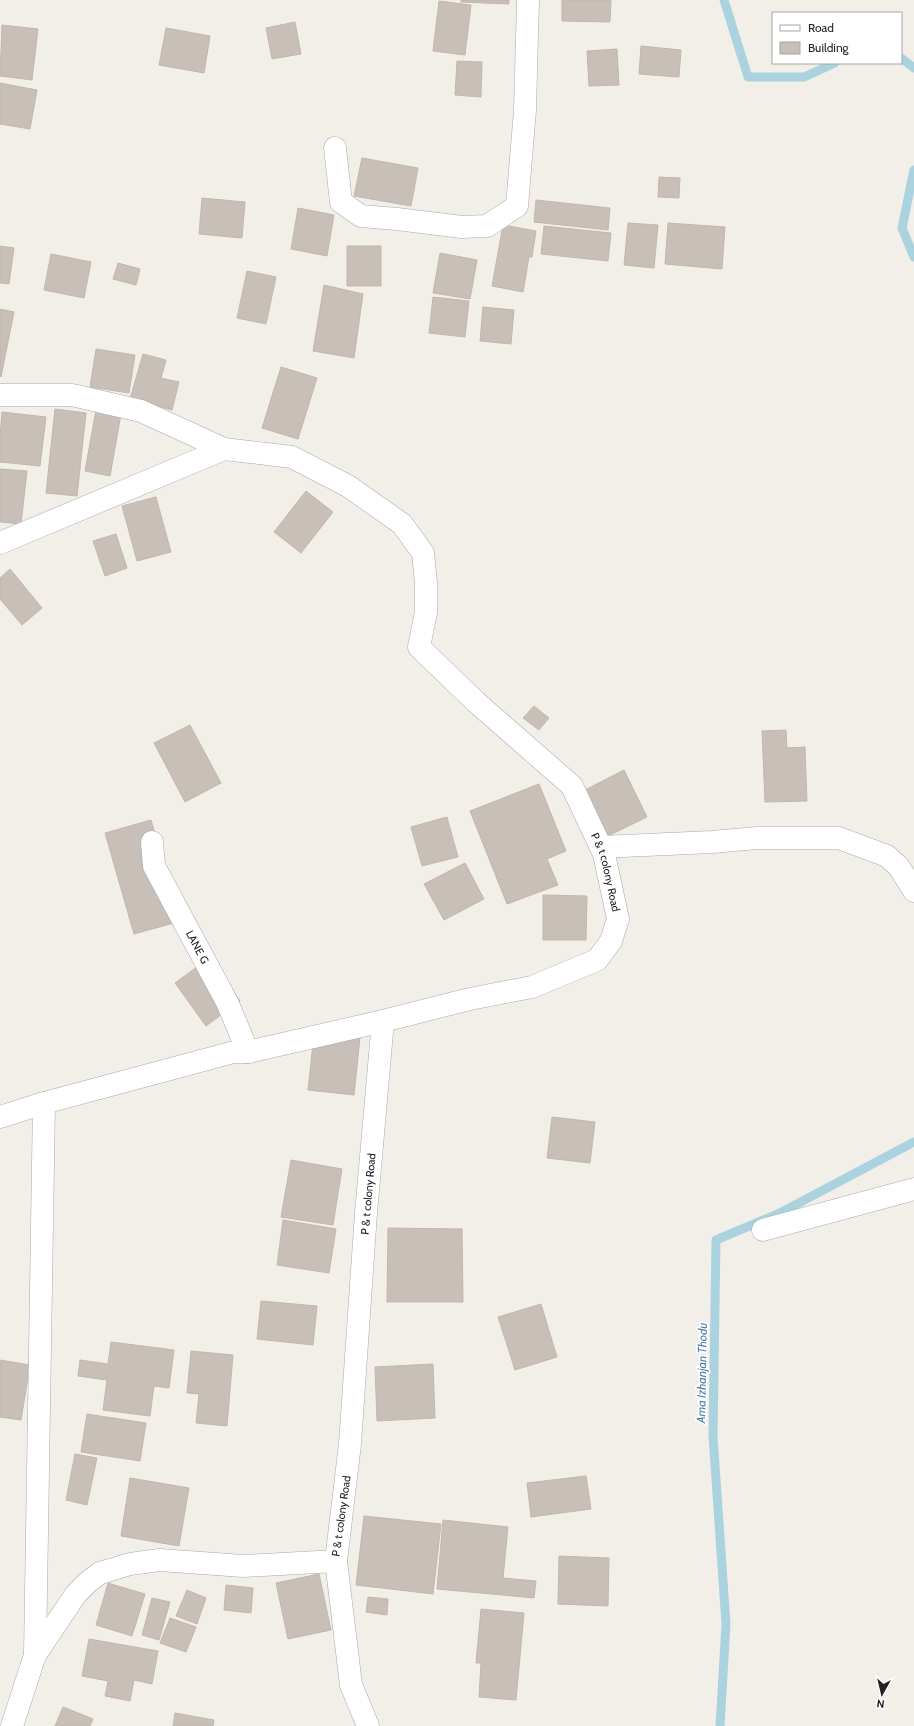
<svg xmlns="http://www.w3.org/2000/svg" width="914" height="1726" font-family="Cabin,sans-serif">
	<style>
		.lines { fill: none; stroke-linecap: round; stroke-linejoin: round }
		.stream { stroke: #aad3df; stroke-width: 9 }
		.building { fill: #c7bfb8; stroke: #c4b6ab }
		.minor-casing { stroke: #a9a9a9; stroke-width: 23 }
		.minor { stroke: #fff; stroke-width: 22 }
		.labels { text-anchor: middle; stroke-width: 3.5; stroke-linejoin: round; paint-order: stroke }
		.street-label { font-size: 11px; fill: #222; stroke: #fff }
		.water-label { font-size: 12px; font-style: italic; fill: #4a7aab; stroke: #fff }
	</style>
	<rect width="100%" height="100%" fill="#f2efe9"/>
	<g class="lines">
		<!-- stream -->
		<path class="stream" d="M 724,0 L 748,77 L 804,77 L 835,63
			M 901,58 L 914,68
			M 914,170 L 902,228 L 914,257
			M 720,1726 L 726,1624 L 713,1436 L 716,1240 L 780,1213 L 914,1142"/>
	</g>
	<!-- building -->
	<path class="building" d="M 461,0 L 509,0 L 509,4 L 461,2 Z
		M 562,0 L 611,0 L 610,22 L 562,21 Z
		M 439,1 L 471,5 L 465,55 L 433,51 Z
		M 295,22 L 301,54 L 272,59 L 266,28 Z
		M 2,25 L 38,29 L 32,80 L 0,76 Z
		M 166,28 L 210,36 L 204,73 L 159,65 Z
		M 641,46 L 681,50 L 679,77 L 639,74 Z
		M 617,49 L 619,85 L 589,86 L 587,51 Z
		M 457,61 L 482,62 L 481,97 L 455,95 Z
		M 0,83 L 37,90 L 30,129 L 0,124 Z
		M 362,158 L 418,168 L 411,206 L 354,196 Z
		M 659,177 L 680,178 L 679,198 L 658,197 Z
		M 202,198 L 245,202 L 242,238 L 199,234 Z
		M 536,200 L 610,208 L 608,230 L 534,222 Z
		M 298,208 L 334,215 L 327,256 L 291,249 Z
		M 628,223 L 658,225 L 654,268 L 624,265 Z
		M 668,223 L 725,227 L 722,269 L 665,264 Z
		M 503,225 L 536,231 L 532,257 L 529,257 L 523,292 L 492,286 Z
		M 544,226 L 611,233 L 608,261 L 541,254 Z
		M 0,246 L 14,248 L 9,284 L 0,283 Z
		M 347,246 L 381,246 L 381,286 L 347,286 Z
		M 440,253 L 477,260 L 470,299 L 433,293 Z
		M 51,254 L 91,262 L 84,298 L 44,290 Z
		M 118,263 L 140,269 L 136,285 L 113,279 Z
		M 247,271 L 276,277 L 266,324 L 237,318 Z
		M 324,285 L 363,294 L 354,358 L 313,351 Z
		M 433,297 L 469,301 L 465,337 L 429,333 Z
		M 483,307 L 514,310 L 511,344 L 480,341 Z
		M 0,309 L 14,312 L 1,377 L 0,376 Z
		M 96,349 L 135,355 L 129,393 L 90,387 Z
		M 143,354 L 166,360 L 161,378 L 179,382 L 172,410 L 130,399 Z
		M 281,367 L 317,378 L 298,439 L 262,428 Z
		M 55,409 L 86,413 L 77,496 L 46,493 Z
		M 96,410 L 121,414 L 110,476 L 85,471 Z
		M 2,412 L 46,417 L 40,466 L 0,462 L 0,436 Z
		M 0,469 L 27,471 L 21,524 L 0,522 Z
		M 306,491 L 333,512 L 301,553 L 274,532 Z
		M 156,497 L 171,552 L 137,561 L 122,506 Z
		M 116,534 L 127,568 L 105,576 L 93,541 Z
		M 10,569 L 42,608 L 22,625 L 0,599 L 0,578 Z
		M 534,706 L 549,718 L 539,730 L 523,718 Z
		M 190,725 L 221,783 L 185,802 L 154,743 Z
		M 786,730 L 787,748 L 805,747 L 807,801 L 765,802 L 762,731 Z
		M 624,770 L 647,817 L 608,836 L 585,790 Z
		M 539,784 L 566,851 L 547,859 L 558,885 L 507,904 L 470,811 Z
		M 447,817 L 458,857 L 422,866 L 411,827 Z
		M 151,820 L 181,921 L 134,934 L 105,833 Z
		M 465,863 L 484,899 L 444,920 L 424,884 Z
		M 543,895 L 587,896 L 586,940 L 543,940 Z
		M 209,958 L 240,1001 L 206,1026 L 175,983 Z
		M 314,1034 L 360,1038 L 354,1095 L 308,1090 Z
		M 552,1117 L 595,1122 L 590,1163 L 547,1158 Z
		M 291,1160 L 342,1169 L 333,1225 L 281,1217 Z
		M 283,1220 L 336,1229 L 329,1273 L 277,1265 Z
		M 388,1228 L 462,1229 L 463,1302 L 387,1302 Z
		M 261,1301 L 317,1306 L 313,1345 L 257,1339 Z
		M 541,1304 L 557,1357 L 515,1370 L 498,1317 Z
		M 111,1342 L 174,1350 L 169,1388 L 154,1386 L 150,1416 L 103,1410 L 107,1380 L 78,1376 L 80,1360 L 108,1364 Z
		M 191,1351 L 233,1355 L 227,1426 L 196,1423 L 199,1394 L 187,1393 Z
		M 0,1360 L 30,1365 L 21,1420 L 0,1417 Z
		M 433,1364 L 435,1418 L 377,1421 L 375,1367 Z
		M 87,1414 L 146,1423 L 140,1461 L 81,1452 Z
		M 75,1454 L 97,1458 L 87,1505 L 66,1500 Z
		M 586,1476 L 591,1509 L 531,1517 L 527,1483 Z
		M 130,1478 L 189,1488 L 179,1546 L 121,1536 Z
		M 364,1516 L 441,1524 L 433,1594 L 356,1585 Z
		M 443,1520 L 508,1527 L 503,1578 L 536,1581 L 534,1598 L 437,1589 Z
		M 559,1556 L 609,1558 L 608,1606 L 558,1604 Z
		M 319,1574 L 331,1630 L 288,1639 L 276,1583 Z
		M 108,1583 L 145,1594 L 132,1636 L 96,1625 Z
		M 226,1585 L 253,1588 L 251,1613 L 224,1610 Z
		M 187,1590 L 206,1598 L 197,1624 L 176,1616 Z
		M 368,1597 L 388,1599 L 387,1615 L 366,1612 Z
		M 152,1598 L 170,1602 L 159,1640 L 142,1635 Z
		M 481,1609 L 524,1613 L 516,1700 L 479,1697 L 481,1663 L 476,1663 Z
		M 170,1618 L 196,1627 L 186,1652 L 160,1643 Z
		M 89,1639 L 158,1651 L 152,1684 L 134,1680 L 130,1701 L 105,1696 L 108,1681 L 82,1676 Z
		M 63,1707 L 93,1719 L 90,1726 L 55,1726 Z
		M 175,1713 L 214,1720 L 213,1726 L 173,1726 Z"/>
	<g class="lines">
		<!-- minor casing -->
		<g class="minor-casing">
			<g id="minor">
				<path d="M 335,148 L 341,202 L 361,216 L 397,219 L 462,227 L 487,226 L 517,206 L 525,110 L 528,0"/>
				<path d="M 0,395 L 72,395 L 141,411 L 224,449"/>
				<path id="s1" d="M 0,543 L 224,449 L 292,457 L 348,486 L 402,524 L 423,553 L 426,583 L 426,612 L 419,647 L 476,702 L 572,786 L 604,854 L 618,919 L 611,941 L 597,960 L 532,987 L 470,999 L 383,1021 L 366,1213 L 350,1444 L 336,1561 L 243,1566 L 160,1560 L 130,1564 L 100,1573 L 88,1582 L 76,1594 L 35,1655 L 12,1726"/>
				<path id="s2" d="M 152,842 L 154,866 L 228,1004 L 248,1052"/>
				<path d="M 601,847 L 712,842 L 757,838 L 839,838 L 887,856 L 899,867 L 914,891"/>
				<path d="M 0,1117 L 44,1103"/>
				<path d="M 763,1230 L 914,1189"/>
				<path d="M 336,1561 L 351,1685 L 368,1726"/>
				<path d="M 35,1655 L 44,1103 L 234,1052 L 248,1052 L 383,1021"/>
			</g>
		</g>
		<!-- minor -->
		<use href="#minor" class="minor"/>
	</g>
	<g class="labels">
		<!-- street labels -->
		<g class="street-label">
			<text dy="4" stroke="none"><textPath href="#s1" startOffset="871">P &amp; t colony Road</textPath></text>
			<text dy="4" stroke="none"><textPath href="#s2" startOffset="116">LANE G</textPath></text>
			<text transform="translate(368 1194) rotate(-85)" y="4">P &amp; t colony Road</text>
			<text transform="translate(341 1516) rotate(-82)" y="4">P &amp; t colony Road</text>
		</g>
		<!-- water labels -->
		<g class="water-label">
			<text transform="translate(702 1373) rotate(-89)" y="4">Ama Izhanjan Thodu</text>
		</g>
	</g>
	<!-- legend -->
	<rect x="772" y="12" width="130" height="52" fill="#ffffff" stroke="#a7a7a7"/>
	<rect x="780" y="25" width="20" height="6" fill="#ffffff" stroke="#a7a7a7"/>
	<text x="808" y="32" font-size="12" fill="#222222">Road</text>
	<rect x="780" y="42" width="20" height="12" fill="#c7bfb8" stroke="#a7a7a7"/>
	<text x="808" y="52" font-size="12" fill="#222222">Building</text>
	<!-- north arrow -->
	<g transform="translate(882 1694) rotate(188)" stroke="#ffffff" stroke-width="3" paint-order="stroke">
	<path d="M0-3L7 15L0 10L-7 15Z" fill="#222222"/>
	<text y="-6" font-size="11" font-weight="bold" text-anchor="middle" fill="#222222">N</text>
	</g>
</svg>
